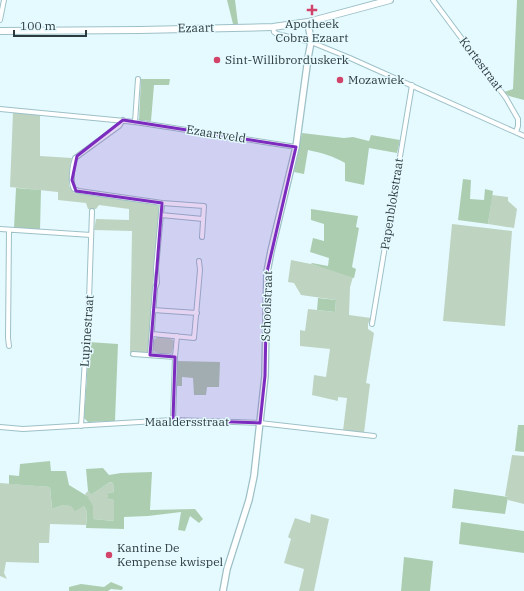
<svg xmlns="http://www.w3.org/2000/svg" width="524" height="591" font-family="'IBM Plex Serif',serif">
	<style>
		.green { fill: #bfd3c1 }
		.forest { fill: #accdb0 }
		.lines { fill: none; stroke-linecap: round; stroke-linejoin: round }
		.minor-casing { stroke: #9dc0c7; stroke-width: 6 }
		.tertiary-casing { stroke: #9dc0c7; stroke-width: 8 }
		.secondary-casing { stroke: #9dc0c7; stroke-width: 8 }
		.minor { stroke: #fff; stroke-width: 4 }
		.tertiary { stroke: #fff; stroke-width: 5.5 }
		.secondary { stroke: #fff; stroke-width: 6 }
		.marked { fill: #7b2cbf; fill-opacity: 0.2; stroke: #7b2cbf; stroke-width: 3; stroke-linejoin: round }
		.poi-dot { fill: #d24369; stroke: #e5faff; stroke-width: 1.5 }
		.labels { text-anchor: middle; stroke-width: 3; stroke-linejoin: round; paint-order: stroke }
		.poi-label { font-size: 12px; fill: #2c3b3d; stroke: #e5faff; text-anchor: start }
		.street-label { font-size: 12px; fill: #2c3b3d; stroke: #e5faff }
	</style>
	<rect width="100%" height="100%" fill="#e5faff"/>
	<!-- green -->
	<path class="green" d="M 13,112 L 40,114 L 40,156 L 72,158 L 70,165 L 69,186 L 75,193 L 158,204 L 159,208 L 148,353 L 130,352 L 132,231 L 94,230 L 96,219 L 129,220 L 129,209 L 99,205 L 96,209 L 88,209 L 86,203 L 58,200 L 58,192 L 10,187 Z
		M 492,195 L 508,197 L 508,201 L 517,209 L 514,228 L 488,224 Z
		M 452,224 L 512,231 L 505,326 L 443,321 Z
		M 291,260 L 311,264 L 353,277 L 350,287 L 349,315 L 371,318 L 368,324 L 368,329 L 374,333 L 366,383 L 370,384 L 364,433 L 343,431 L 347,398 L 338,397 L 338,401 L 312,395 L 314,375 L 326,377 L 330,349 L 300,346 L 300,330 L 305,331 L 308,309 L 335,312 L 336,300 L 301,295 L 294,283 L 288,282 Z
		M 157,337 C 163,337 170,336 174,341 L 172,353 C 166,355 159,354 153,351 L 153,341 Z
		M 512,455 L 524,456 L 524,504 L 508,500 L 508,497 L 505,496 Z
		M 110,482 L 113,483 L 114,492 L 108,493 L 108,499 L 114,500 L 115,521 L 92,519 L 93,505 L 85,494 L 88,491 L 91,495 Z
		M 0,483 L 50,487 L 52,509 L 63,505 L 84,506 L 87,512 L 86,525 L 50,524 L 49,543 L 39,543 L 39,563 L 6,562 L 4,573 L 7,579 L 0,576 Z
		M 311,514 L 329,519 L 314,591 L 299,591 L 304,569 L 284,563 L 291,539 L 288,537 L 295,518 L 310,523 Z"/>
	<!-- forest -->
	<path class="forest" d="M 227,0 L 235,0 L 238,24 L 233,24 Z
		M 517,0 L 524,0 L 524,100 L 509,96 L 504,92 L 513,89 Z
		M 141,79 L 170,79 L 169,85 L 154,85 L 151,121 L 139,120 Z
		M 302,133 L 344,138 L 353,137 L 369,141 L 371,135 L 400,140 L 397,153 L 369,148 L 364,185 L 345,181 L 345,163 C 333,156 322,153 308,150 L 304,174 L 294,172 Z
		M 463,179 L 471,180 L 470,199 L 484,200 L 485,189 L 493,191 L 488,224 L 458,220 Z
		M 16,188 L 41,190 L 40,230 L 14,228 Z
		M 311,209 L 358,216 L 356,227 L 359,228 L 352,267 L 356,269 L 354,278 L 311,264 L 312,263 L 328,266 L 329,258 L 310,252 L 313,238 L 324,241 L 324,224 L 311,220 Z
		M 318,298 L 336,300 L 335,312 L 317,310 Z
		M 88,342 L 118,344 L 115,421 L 88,422 L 84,418 L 87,376 Z
		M 177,361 L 220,362 L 219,387 L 207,387 L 206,395 L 194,395 L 193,378 L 182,377 L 182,386 L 176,386 Z
		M 518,425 L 524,425 L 524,452 L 515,451 Z
		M 50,461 L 51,471 L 66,471 L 69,485 L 87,496 L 93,505 L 93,519 L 114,521 L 114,500 L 108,499 L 108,493 L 114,492 L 113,483 L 110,482 L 91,495 L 88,491 L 86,469 L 103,468 L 109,475 L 121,473 L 152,472 L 150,510 L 195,509 L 203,519 L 199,523 L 190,516 L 185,531 L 178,530 L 181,512 L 148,516 L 124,517 L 124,529 L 86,528 L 87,512 L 84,506 L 75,511 L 71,506 L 63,505 L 52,509 L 50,487 L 9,484 L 9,475 L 19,476 L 20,464 Z
		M 454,489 L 508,497 L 505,514 L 452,508 Z
		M 461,522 L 524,531 L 524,553 L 459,544 Z
		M 404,557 L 433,561 L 430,591 L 401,591 Z
		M 111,582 L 123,587 L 122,590 L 111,589 L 108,591 L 69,591 L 69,587 L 81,584 L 104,587 Z"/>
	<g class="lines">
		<!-- minor casing -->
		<g class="minor-casing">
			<path id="minor" d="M 433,0 L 506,98 L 518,119 L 518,126 L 516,132
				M 0,20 L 4,0
				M 273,27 L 274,32 L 277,34 L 311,42 L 350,58 L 524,136
				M 0,109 L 135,122 L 296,147
				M 123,120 L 119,126 L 75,158 C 72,166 70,182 74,189 L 79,191 L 162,203 L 204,206 L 202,237
				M 135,122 L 138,79
				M 161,215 L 203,219
				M 0,229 L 91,235
				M 153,310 L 197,313
				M 372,324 L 412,85
				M 152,334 L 194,338 L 200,270 L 199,261
				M 9,346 L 8,338 L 9,230
				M 133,354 L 175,357
				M 150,355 L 155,288 L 157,283 L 156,268 L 162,203
				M 173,420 L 175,357 L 177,336
				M 81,426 L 86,341 L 88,330 L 92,211
				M 0,427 L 23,429 L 173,420 L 205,421 L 260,423 L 374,436"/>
		</g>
		<!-- tertiary casing -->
		<g class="tertiary-casing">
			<path id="tertiary" d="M 223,591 L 227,569 L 249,500 L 254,476 L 265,376 L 267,272 L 271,251 L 296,147 L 308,58 L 311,42 L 308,22"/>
		</g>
		<!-- secondary casing -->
		<g class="secondary-casing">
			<path id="secondary" d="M 0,31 L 140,30 L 273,27 L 308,22 L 390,0"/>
		</g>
		<!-- minor -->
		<use href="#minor" class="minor"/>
		<!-- tertiary -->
		<use href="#tertiary" class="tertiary"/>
		<!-- secondary -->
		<use href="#secondary" class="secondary"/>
	</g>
	<!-- marked area -->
	<path class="marked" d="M 123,120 L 296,147 L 267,272 L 265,376 L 260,423 L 173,420 L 175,357 L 150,355 L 162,203 L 76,191 L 72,180 L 77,156 Z"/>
	<!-- markers -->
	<g class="poi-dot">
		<path d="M310 4h4v4h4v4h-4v4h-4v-4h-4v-4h4z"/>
		<circle cx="217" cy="60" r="4"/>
		<circle cx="340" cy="80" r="4"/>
		<circle cx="109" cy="555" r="4"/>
	</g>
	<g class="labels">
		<!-- poi labels -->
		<g class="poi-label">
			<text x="312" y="28" text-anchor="middle">Apotheek<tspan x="312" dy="14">Cobra Ezaart</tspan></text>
			<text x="225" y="64">Sint-Willibrorduskerk</text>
			<text x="348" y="84">Mozawiek</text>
			<text x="117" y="552">Kantine De<tspan x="117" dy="14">Kempense kwispel</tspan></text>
		</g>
		<!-- street labels -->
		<g class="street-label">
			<text transform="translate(196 28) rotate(-1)" y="4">Ezaart</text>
			<text transform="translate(481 64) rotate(53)" y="4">Kortestraat</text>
			<text transform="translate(216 134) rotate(9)" y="4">Ezaartveld</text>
			<text transform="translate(392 204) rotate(-81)" y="4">Papenblokstraat</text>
			<text transform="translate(267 306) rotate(-88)" y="4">Schoolstraat</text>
			<text transform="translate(87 331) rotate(-86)" y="4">Lupinestraat</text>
			<text x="187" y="426">Maaldersstraat</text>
		</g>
	</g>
	<!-- scale -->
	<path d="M14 30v6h72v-6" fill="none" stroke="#2c3b3d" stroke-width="2"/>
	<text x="20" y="30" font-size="12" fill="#2c3b3d" stroke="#e5faff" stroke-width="3" paint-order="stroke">100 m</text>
</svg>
